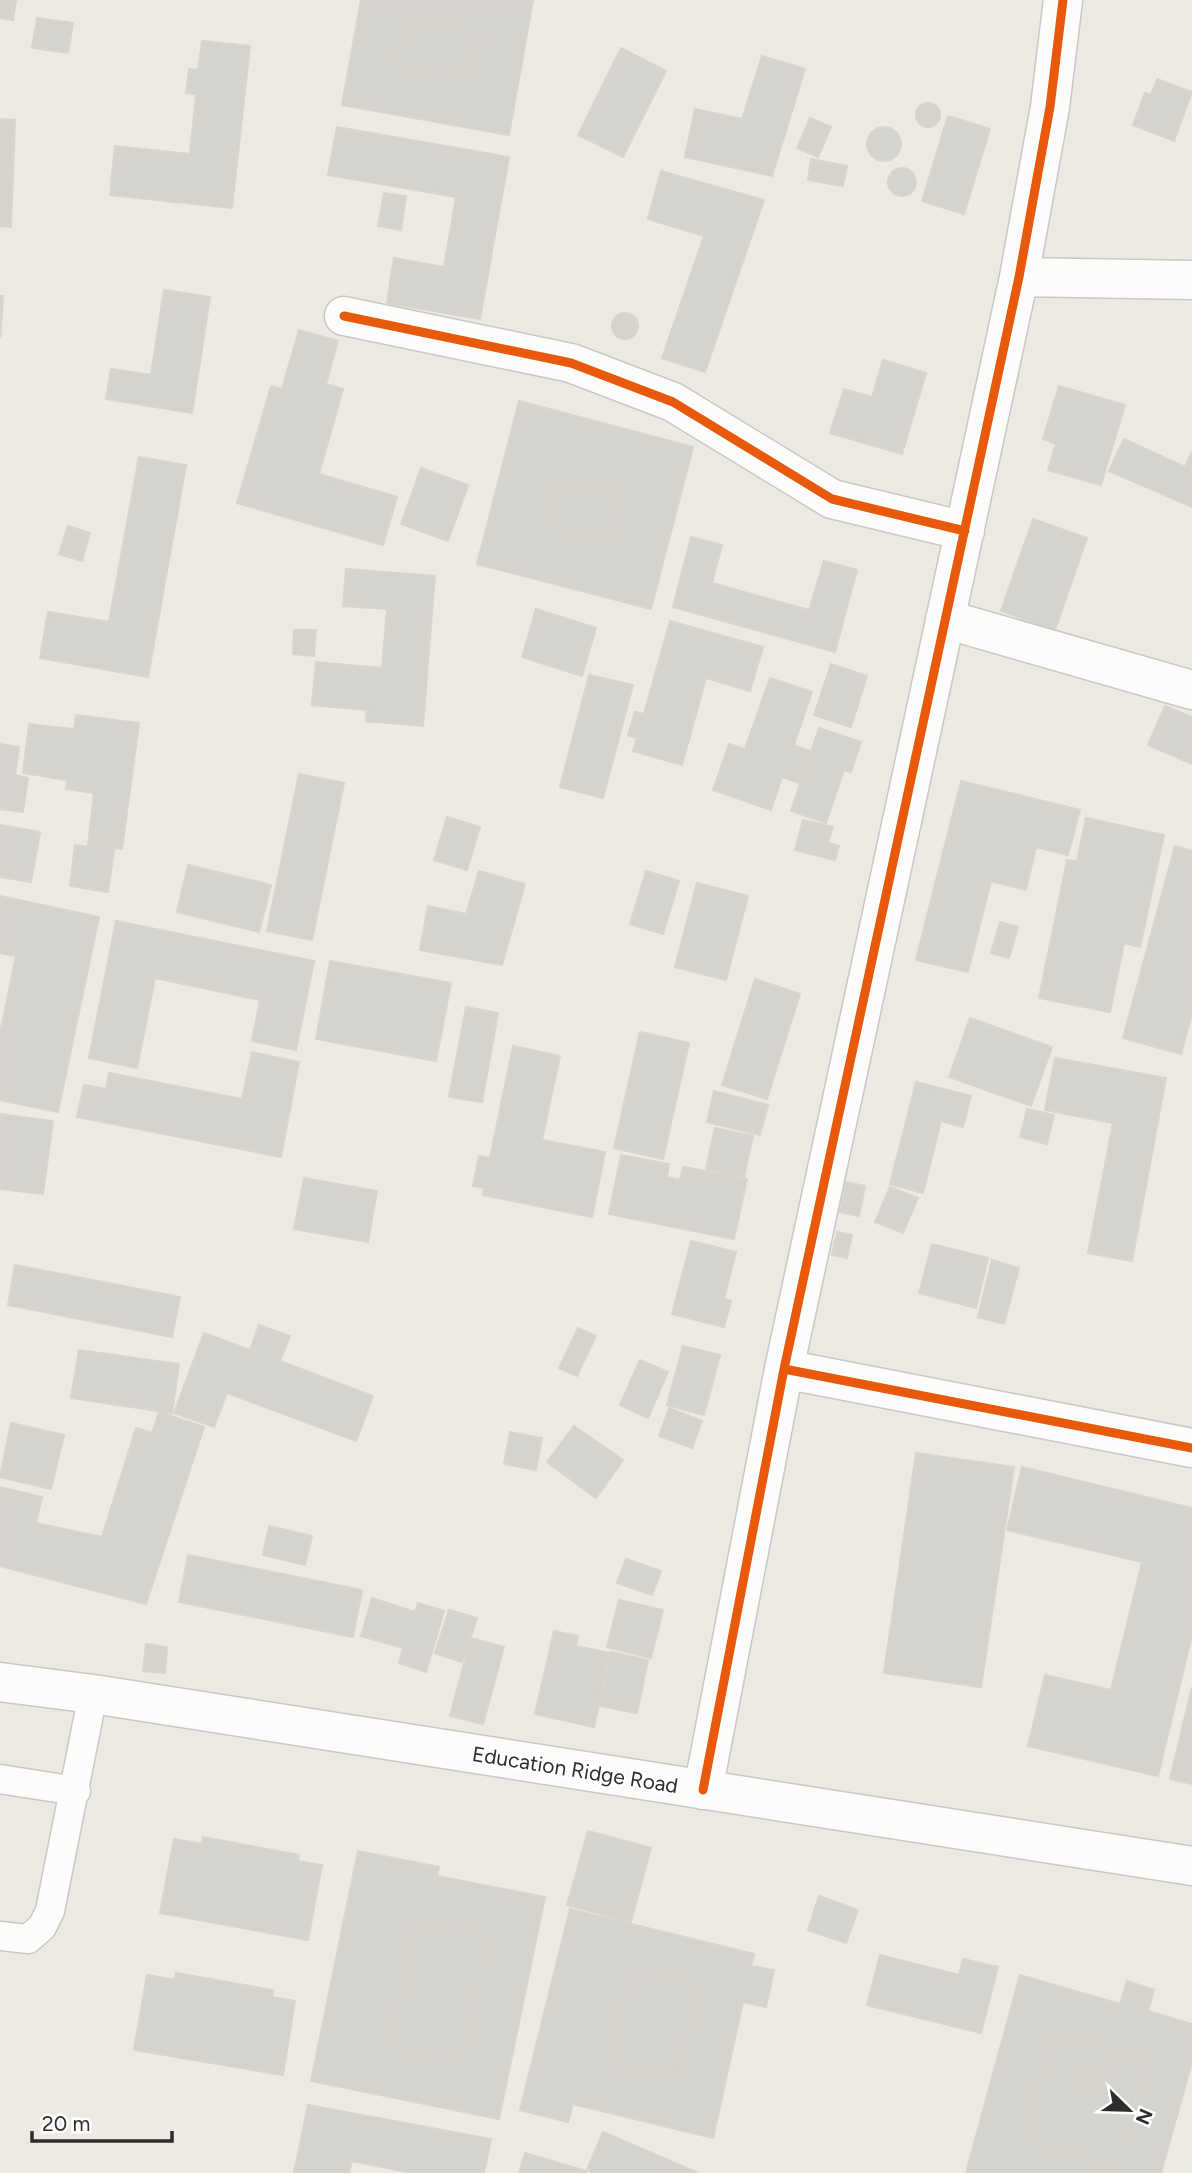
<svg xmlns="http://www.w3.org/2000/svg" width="1192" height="2173" font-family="Figtree,sans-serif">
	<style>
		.building { fill: #d4d3cd; stroke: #d7d5ce; stroke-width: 2; fill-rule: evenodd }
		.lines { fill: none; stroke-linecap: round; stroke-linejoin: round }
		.service-casing { stroke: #c9c8c7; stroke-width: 31 }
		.minor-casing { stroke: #c9c8c7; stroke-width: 41 }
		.secondary-casing { stroke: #c9c8c7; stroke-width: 41 }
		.service { stroke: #fcfcfb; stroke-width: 28 }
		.minor { stroke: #fcfcfb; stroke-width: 38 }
		.secondary { stroke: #fcfcfb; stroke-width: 38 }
		.cycleway-casing { stroke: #fff; stroke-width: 13 }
		.cycleway { stroke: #e8590c; stroke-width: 9 }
		.labels { text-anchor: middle; stroke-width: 6; stroke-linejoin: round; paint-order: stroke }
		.street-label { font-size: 21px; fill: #2d2d2d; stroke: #fff }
	</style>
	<rect width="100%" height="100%" fill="#eceae2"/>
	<!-- building -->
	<path class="building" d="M 0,0 L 16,0 L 13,20 L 0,18 Z
		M 361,0 L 533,0 L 509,135 L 342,105 ZM 406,19 L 482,34 L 473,79 L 397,64 Z
		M 37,18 L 73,23 L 68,53 L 32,48 Z
		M 406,19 L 482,34 L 473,79 L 397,64 Z
		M 202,41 L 250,46 L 232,208 L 110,195 L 115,146 L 190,154 L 196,94 L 186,93 L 189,69 L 198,70 Z
		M 621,48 L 666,71 L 623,157 L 578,135 Z
		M 762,56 L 805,69 L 772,176 L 685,157 L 695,109 L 742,119 Z
		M 1157,79 L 1192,92 L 1174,141 L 1133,125 L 1145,93 L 1151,95 Z
		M916 115a12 12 0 1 1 24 0a12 12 0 1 1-24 0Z
		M 948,116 L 990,129 L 964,214 L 922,201 Z
		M 810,118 L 831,127 L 818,157 L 797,148 Z
		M 0,119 L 15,120 L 11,227 L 0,226 Z
		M 337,127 L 509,157 L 480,319 L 387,303 L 394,258 L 444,267 L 456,197 L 328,175 Z
		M867 144a17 17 0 1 1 34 0a17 17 0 1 1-34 0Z
		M 811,159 L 847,166 L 843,186 L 808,180 Z
		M888 182a14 14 0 1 1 28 0a14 14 0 1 1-28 0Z
		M 661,171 L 764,200 L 705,372 L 662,358 L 704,236 L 648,219 Z
		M 384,193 L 406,196 L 401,230 L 378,226 Z
		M 164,290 L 210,297 L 192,413 L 106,399 L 111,369 L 151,375 Z
		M 0,296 L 3,296 L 0,338 Z
		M612 326a13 13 0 1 1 26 0a13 13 0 1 1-26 0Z
		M 299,330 L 338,341 L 326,384 L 343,389 L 319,474 L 397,497 L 383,545 L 237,503 L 271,386 L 282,389 Z
		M 883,360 L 926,373 L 902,454 L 830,433 L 844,389 L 872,397 Z
		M 1059,386 L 1125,405 L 1101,485 L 1048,470 L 1056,444 L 1043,439 Z
		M 519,401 L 693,447 L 651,609 L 477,564 ZM 554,486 L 594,497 L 597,486 L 624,493 L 612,541 L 544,524 Z
		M 1124,439 L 1185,467 L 1192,452 L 1192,507 L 1109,471 Z
		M 139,457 L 186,465 L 148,677 L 40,658 L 48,612 L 109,622 Z
		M 421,468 L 468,485 L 448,541 L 401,524 Z
		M 554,486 L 594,497 L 597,486 L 624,493 L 612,541 L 544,524 Z
		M 1033,519 L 1087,538 L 1055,630 L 1001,611 Z
		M 68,526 L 90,533 L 82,561 L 59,554 Z
		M 691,537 L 722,545 L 712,583 L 809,610 L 824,561 L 857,570 L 835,652 L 673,607 Z
		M 346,569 L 435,576 L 423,726 L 366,721 L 367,710 L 312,705 L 316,662 L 382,668 L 387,609 L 343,606 Z
		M 536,609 L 596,628 L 582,676 L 522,657 Z
		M 670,621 L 763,647 L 750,691 L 706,678 L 682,765 L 633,751 L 637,738 L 628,735 L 635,712 L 644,714 Z
		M 294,630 L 316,630 L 314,656 L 293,654 Z
		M 831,664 L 867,676 L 851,727 L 814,715 Z
		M 589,675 L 633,685 L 603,798 L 560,787 Z
		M 770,678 L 812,692 L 794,745 L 810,751 L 799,783 L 782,777 L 771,810 L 713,790 L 729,744 L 745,749 Z
		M 1165,706 L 1192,717 L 1192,764 L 1148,745 Z
		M 76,715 L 139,723 L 122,849 L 88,845 L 94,793 L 66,789 L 67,780 L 23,773 L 29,724 L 74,729 Z
		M 819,728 L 861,742 L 851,772 L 844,770 L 826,823 L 791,811 Z
		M 0,744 L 19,747 L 15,775 L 28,778 L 23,812 L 0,809 Z
		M 299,774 L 344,783 L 312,940 L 267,931 Z
		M 961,781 L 1080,810 L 1068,855 L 1036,847 L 1026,890 L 991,881 L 968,972 L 916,960 Z
		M 447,817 L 480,827 L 467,870 L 434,860 Z
		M 1086,818 L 1164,835 L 1140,947 L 1124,943 L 1110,1012 L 1039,998 L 1067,860 L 1077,861 Z
		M 803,820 L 833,827 L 828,843 L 839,846 L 835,860 L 795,850 Z
		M 0,825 L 40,832 L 31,882 L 0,877 Z
		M 75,845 L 114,850 L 108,892 L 70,886 Z
		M 1175,846 L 1192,851 L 1192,1014 L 1181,1054 L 1123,1038 Z
		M 188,865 L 271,885 L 259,932 L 177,912 Z
		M 479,871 L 525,884 L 502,965 L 420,950 L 428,906 L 466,914 Z
		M 646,871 L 679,881 L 663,934 L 630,924 Z
		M 697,883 L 748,896 L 726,980 L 675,967 Z
		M 0,896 L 99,917 L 58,1112 L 0,1100 L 0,1033 L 16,956 L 0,953 Z
		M 116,921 L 314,961 L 296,1050 L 252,1041 L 260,1000 L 155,978 L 137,1068 L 89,1058 Z
		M 1000,922 L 1018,927 L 1009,958 L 991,953 Z
		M 330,961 L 451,983 L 436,1061 L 316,1039 Z
		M 755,979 L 800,994 L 767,1099 L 722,1085 Z
		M 466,1007 L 498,1013 L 482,1102 L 449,1097 Z
		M 970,1018 L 1052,1047 L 1031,1106 L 949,1077 Z
		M 640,1032 L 689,1043 L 663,1159 L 614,1148 Z
		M 513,1046 L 560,1056 L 542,1140 L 605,1152 L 592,1217 L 483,1195 L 484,1188 L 473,1186 L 479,1156 L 490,1158 Z
		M 252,1052 L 299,1062 L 281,1157 L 77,1117 L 84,1085 L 106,1089 L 109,1073 L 242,1099 Z
		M 1055,1058 L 1166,1078 L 1132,1261 L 1088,1253 L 1113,1123 L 1045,1110 Z
		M 916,1082 L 971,1096 L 963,1127 L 941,1121 L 923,1193 L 890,1184 Z
		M 714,1091 L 768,1105 L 760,1135 L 707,1122 Z
		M 1027,1109 L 1054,1115 L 1047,1144 L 1020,1137 Z
		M 0,1114 L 53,1121 L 43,1194 L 0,1189 Z
		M 715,1128 L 753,1136 L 744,1177 L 706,1169 Z
		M 621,1155 L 669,1164 L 667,1177 L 680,1180 L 683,1167 L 747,1179 L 734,1239 L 609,1214 Z
		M 304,1178 L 377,1191 L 368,1242 L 294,1229 Z
		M 846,1182 L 865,1186 L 859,1216 L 840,1212 Z
		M 890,1187 L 918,1198 L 903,1233 L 875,1222 Z
		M 837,1232 L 852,1235 L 847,1258 L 832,1255 Z
		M 691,1241 L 736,1252 L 724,1299 L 731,1301 L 724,1327 L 672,1314 Z
		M 932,1244 L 988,1258 L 976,1308 L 919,1293 Z
		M 992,1260 L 1019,1268 L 1004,1324 L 978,1317 Z
		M 15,1265 L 180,1297 L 172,1337 L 8,1305 Z
		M 259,1325 L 290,1336 L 280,1361 L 373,1396 L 356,1441 L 227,1393 L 214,1427 L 174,1413 L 204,1333 L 250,1350 Z
		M 578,1328 L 596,1336 L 577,1376 L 559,1368 Z
		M 683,1346 L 720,1355 L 704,1415 L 667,1405 Z
		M 79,1350 L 179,1364 L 172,1413 L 71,1398 Z
		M 640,1360 L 668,1372 L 648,1418 L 620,1405 Z
		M 669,1408 L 702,1421 L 692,1448 L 659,1436 Z
		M 159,1412 L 204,1427 L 146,1604 L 0,1566 L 0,1487 L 42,1497 L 36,1523 L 102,1537 L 136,1428 L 152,1433 Z
		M 11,1423 L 64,1435 L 51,1489 L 0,1477 Z
		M 574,1426 L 623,1460 L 596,1498 L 547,1462 Z
		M 510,1432 L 542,1438 L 536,1470 L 504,1464 Z
		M 916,1453 L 1014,1467 L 981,1687 L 884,1673 Z
		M 1022,1467 L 1192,1508 L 1192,1635 L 1158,1776 L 1028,1746 L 1045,1675 L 1111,1690 L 1142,1562 L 1007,1530 Z
		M 269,1526 L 312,1536 L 305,1565 L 263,1555 Z
		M 188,1555 L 362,1590 L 353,1637 L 179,1602 Z
		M 626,1559 L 661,1571 L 652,1595 L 617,1583 Z
		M 372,1598 L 415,1612 L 418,1603 L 444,1611 L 426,1672 L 399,1663 L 403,1648 L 361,1636 Z
		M 619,1600 L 663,1610 L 651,1658 L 607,1647 Z
		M 449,1610 L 477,1618 L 462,1662 L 435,1653 Z
		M 554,1631 L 578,1636 L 576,1646 L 610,1653 L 594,1727 L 535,1714 Z
		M 471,1638 L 504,1647 L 483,1724 L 450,1716 Z
		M 146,1644 L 167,1647 L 165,1673 L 143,1671 Z
		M 611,1652 L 648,1660 L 637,1713 L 600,1706 Z
		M 1192,1687 L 1192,1784 L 1170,1779 Z
		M 588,1831 L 651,1848 L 631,1922 L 567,1905 Z
		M 203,1837 L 299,1855 L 298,1861 L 322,1865 L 308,1940 L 160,1913 L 174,1839 L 202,1844 Z
		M 358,1851 L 439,1867 L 437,1876 L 545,1897 L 499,2119 L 311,2081 ZM 417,1921 L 488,1935 L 463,2060 L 392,2046 Z
		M 819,1896 L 858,1910 L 846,1943 L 808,1930 Z
		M 570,1909 L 754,1954 L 751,1966 L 774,1970 L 766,2007 L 743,2002 L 713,2138 L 573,2104 L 568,2122 L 520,2110 ZM 644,1974 L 699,1986 L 679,2079 L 609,2063 L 627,1982 L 642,1985 Z
		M 417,1921 L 488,1935 L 463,2060 L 392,2046 Z
		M 880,1955 L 959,1975 L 963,1959 L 998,1967 L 981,2033 L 867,2005 Z
		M 176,1973 L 273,1990 L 272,1997 L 295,2001 L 283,2075 L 134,2050 L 147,1975 L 175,1980 Z
		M 644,1974 L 699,1986 L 679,2079 L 609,2063 L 627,1982 L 642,1985 Z
		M 1020,1975 L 1120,2004 L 1127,1981 L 1154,1990 L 1148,2011 L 1192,2024 L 1192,2062 L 1161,2173 L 966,2173 ZM 1053,2034 L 1146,2060 L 1116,2167 L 1024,2141 Z
		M 1053,2034 L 1146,2060 L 1116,2167 L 1024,2141 ZM 1085,2066 L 1108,2072 L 1101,2096 L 1079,2090 Z
		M 1085,2066 L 1108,2072 L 1101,2096 L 1079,2090 Z
		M 308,2105 L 491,2139 L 484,2173 L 413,2173 L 352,2161 L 349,2173 L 294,2173 Z
		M 603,2132 L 698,2173 L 593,2173 L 587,2170 Z
		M 525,2153 L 586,2171 L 586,2173 L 519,2173 Z"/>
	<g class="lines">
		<!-- service casing -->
		<g class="service-casing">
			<path id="service" d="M 0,1779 L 76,1791
				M 0,1936 L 28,1939 L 42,1927 L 50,1911 L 93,1694"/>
		</g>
		<!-- minor casing -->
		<g class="minor-casing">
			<path id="minor" d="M 1019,277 L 1192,280
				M 344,316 L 571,363 L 673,402 L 832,499 L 965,531
				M 945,619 L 1192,690
				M 784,1369 L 1192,1448
				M 703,1790 L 784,1369 L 1019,277 L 1050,107 L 1063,0"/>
		</g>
		<!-- secondary casing -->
		<g class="secondary-casing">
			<path id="secondary" d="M 0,1682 L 93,1694 L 1192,1866"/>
		</g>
		<!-- service -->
		<use href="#service" class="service"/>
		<!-- minor -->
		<use href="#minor" class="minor"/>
		<!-- secondary -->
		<use href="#secondary" class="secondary"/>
		<!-- cycleway casing -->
		<g class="cycleway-casing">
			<path id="cycleway" d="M 344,316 L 571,363 L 673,402 L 832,499 L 965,531
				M 784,1369 L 1192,1448
				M 703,1790 L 784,1369 L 1019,277 L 1050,107 L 1063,0"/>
		</g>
		<!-- cycleway -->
		<use href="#cycleway" class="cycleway"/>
	</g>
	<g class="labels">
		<!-- street labels -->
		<g class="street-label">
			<text transform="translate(575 1770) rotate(9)" y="7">Education Ridge Road</text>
		</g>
	</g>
	<!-- north arrow -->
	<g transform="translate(1129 2110) rotate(113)" stroke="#ffffff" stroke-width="5" paint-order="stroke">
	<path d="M0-5L12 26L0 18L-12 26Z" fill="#2d2d2d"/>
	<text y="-10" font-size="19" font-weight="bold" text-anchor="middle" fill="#2d2d2d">N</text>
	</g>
	<!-- scale -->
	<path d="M32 2131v10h140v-10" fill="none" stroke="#2d2d2d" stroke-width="3.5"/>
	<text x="42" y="2131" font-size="21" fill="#2d2d2d" stroke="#ffffff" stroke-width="5" paint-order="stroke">20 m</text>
</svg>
